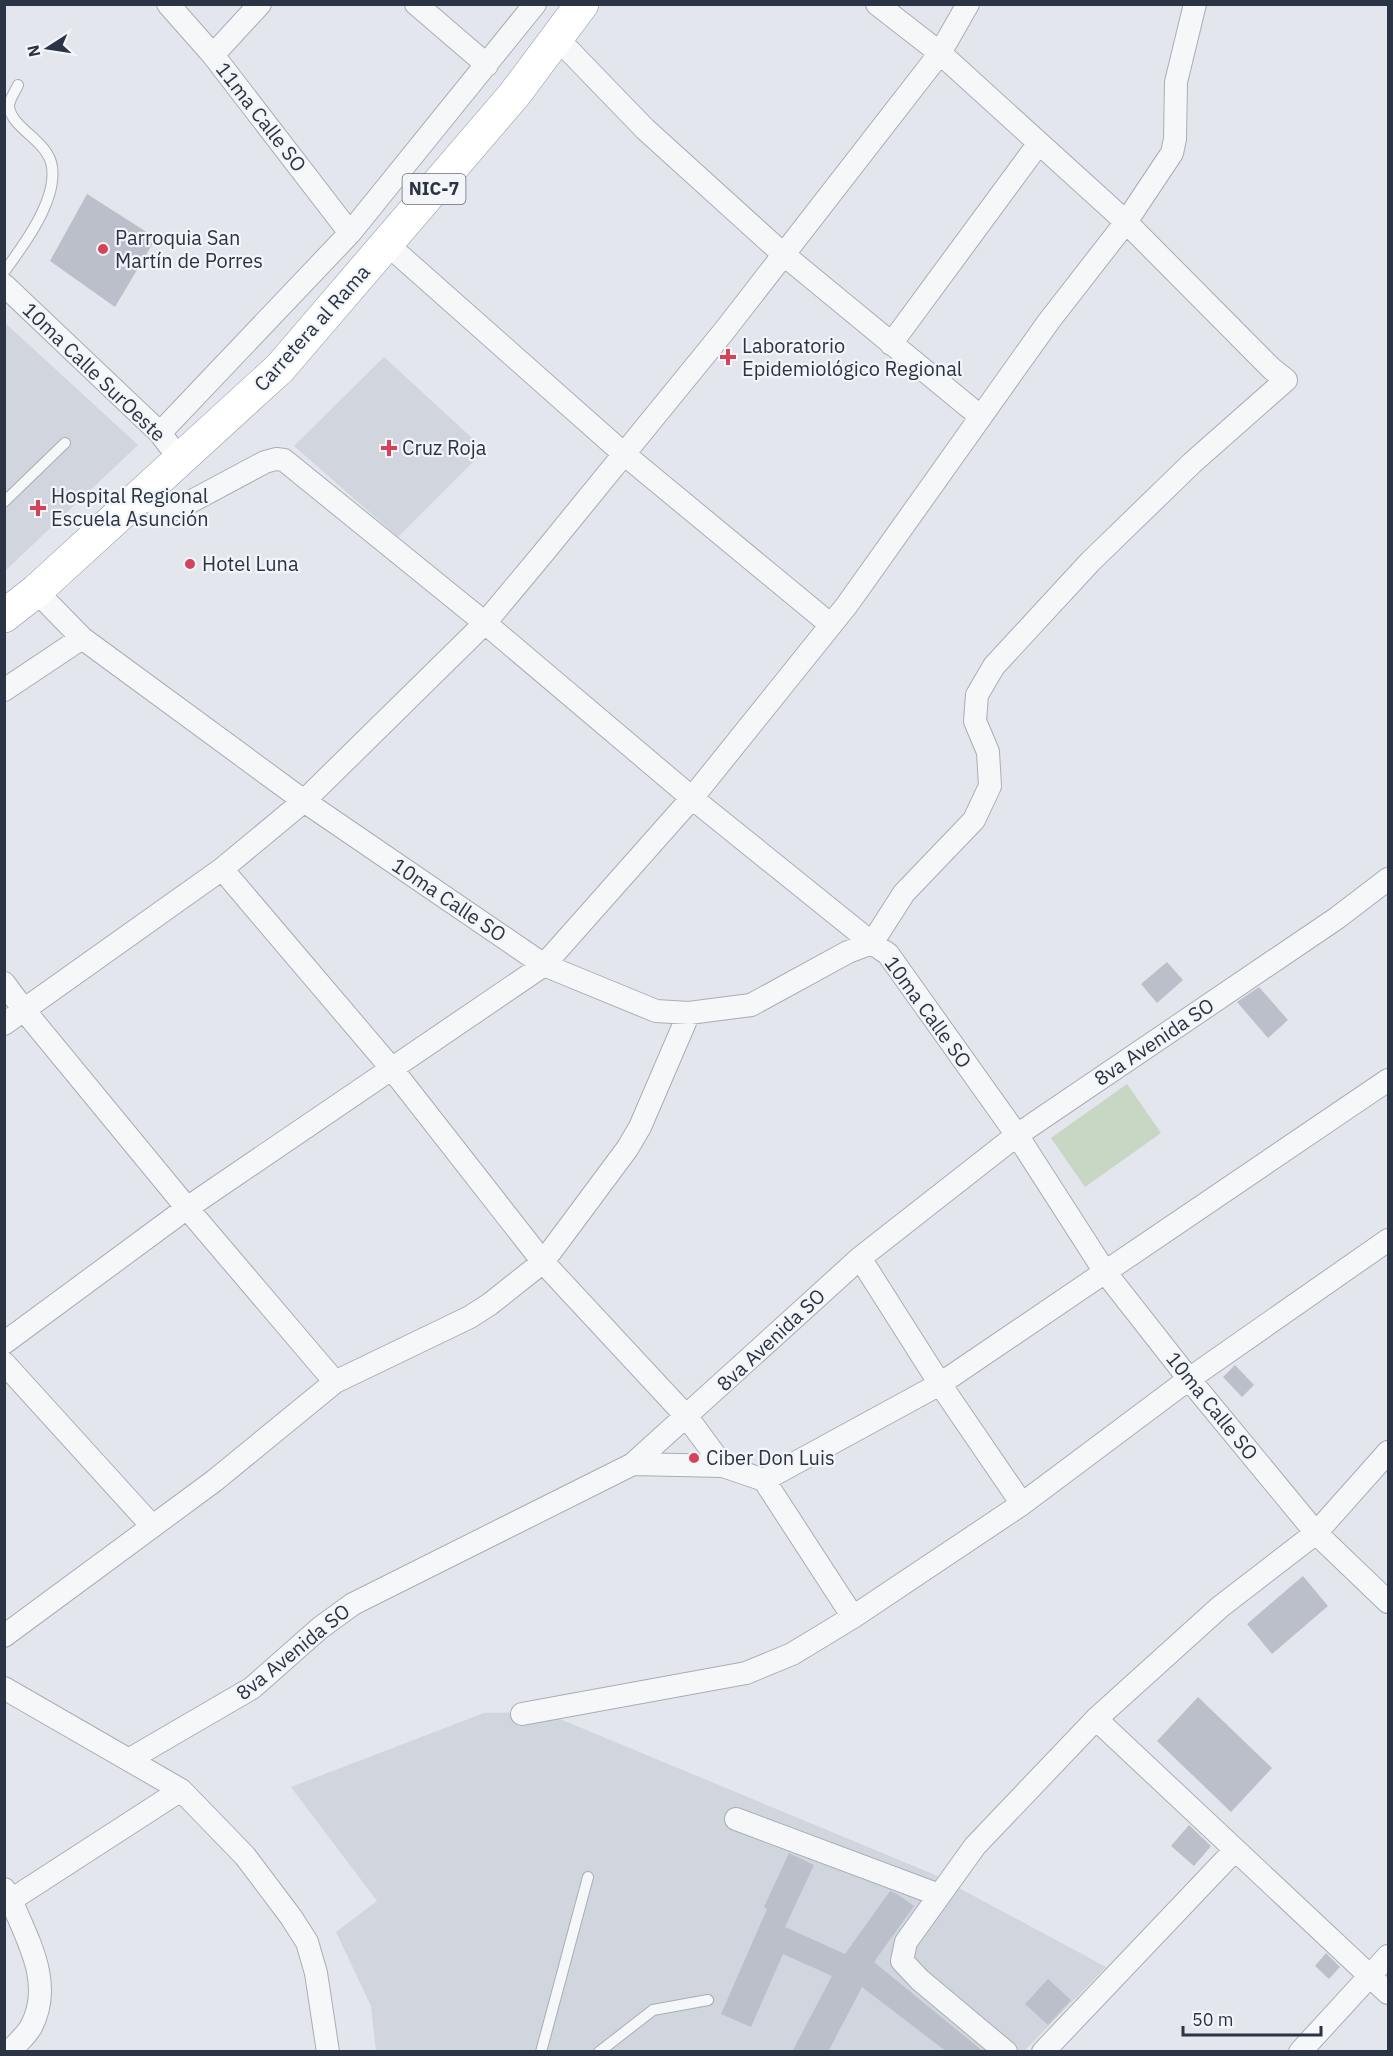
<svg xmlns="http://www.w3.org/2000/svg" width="1393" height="2056" font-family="'IBM Plex Sans',sans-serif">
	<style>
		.built { fill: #d1d5de }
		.green { fill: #c8d6c4 }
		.building { fill: #babfca }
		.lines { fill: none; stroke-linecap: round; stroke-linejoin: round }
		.service-casing { stroke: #a8adb7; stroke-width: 12 }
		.minor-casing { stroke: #a8adb7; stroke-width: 24 }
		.trunk-casing { stroke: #8994a3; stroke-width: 34 }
		.service { stroke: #f6f7f9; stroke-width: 10 }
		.minor { stroke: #f6f7f9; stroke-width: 22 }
		.trunk { stroke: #fff; stroke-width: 33 }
		.poi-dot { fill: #d5435a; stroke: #f3f5f9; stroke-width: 2 }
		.labels { text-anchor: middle; stroke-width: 4.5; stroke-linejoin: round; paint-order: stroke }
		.shield { fill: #f3f5f9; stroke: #666e7b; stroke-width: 1.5 }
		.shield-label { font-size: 18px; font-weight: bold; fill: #2a3445 }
		.street-label { font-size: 20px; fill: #2a3445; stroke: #f3f5f9 }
		.poi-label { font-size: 20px; fill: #2a3445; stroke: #f3f5f9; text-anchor: start }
	</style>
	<rect width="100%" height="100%" fill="#e3e6ec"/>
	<!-- built -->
	<path class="built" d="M 4,322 L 138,445 L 5,571 L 4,571 Z
		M 384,357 L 485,450 L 398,537 L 294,446 Z
		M 543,1712 L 933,1874 L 1106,1967 L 1024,2051 L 376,2051 L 371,2006 L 336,1932 L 377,1901 L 291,1787 L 484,1713 Z"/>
	<!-- green -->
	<path class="green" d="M 1127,1084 L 1161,1133 L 1085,1187 L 1051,1138 Z"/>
	<!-- building -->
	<path class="building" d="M 87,194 L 156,238 L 115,307 L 50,261 Z
		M 1167,962 L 1183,980 L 1157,1003 L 1141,984 Z
		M 1259,987 L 1288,1020 L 1268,1038 L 1237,1002 Z
		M 1235,1365 L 1254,1385 L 1242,1397 L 1223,1377 Z
		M 1303,1576 L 1328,1606 L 1272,1654 L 1247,1624 Z
		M 1198,1697 L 1272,1768 L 1231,1812 L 1157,1741 Z
		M 1189,1825 L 1211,1846 L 1194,1866 L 1171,1846 Z
		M 789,1853 L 814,1865 L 785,1927 L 845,1954 L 890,1891 L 897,1894 L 914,1906 L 874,1962 L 984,2052 L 947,2052 L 862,1987 L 828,2052 L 792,2052 L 832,1976 L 783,1954 L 751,2027 L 721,2014 L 767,1909 L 764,1907 Z
		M 1326,1953 L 1340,1967 L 1329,1979 L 1315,1966 Z
		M 1048,1979 L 1071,2000 L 1048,2025 L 1025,2004 Z"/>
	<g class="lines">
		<!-- service casing -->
		<g class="service-casing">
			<path id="service" d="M 4,272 C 23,246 57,201 52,167 C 49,141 12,129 9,107 C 9,99 15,92 18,85
				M 4,502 L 65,443
				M 541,2052 L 588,1877
				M 599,2052 L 653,2010 L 708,2000"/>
		</g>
		<!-- minor casing -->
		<g class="minor-casing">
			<path id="minor" d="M 168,4 L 213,55 L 350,233
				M 416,4 L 487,65
				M 557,38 L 645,129 L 783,254 L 981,417
				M 213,55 L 260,4
				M 387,244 L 624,454 L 831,625
				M 4,285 L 160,433 L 169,445
				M 891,344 L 1039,143
				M 160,433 L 350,233 L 535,4
				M 138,497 L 169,509 L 177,509 L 265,462 L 276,459 L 284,460 L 485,623 L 692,798 L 872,943 L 904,893 L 974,820 L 990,786 L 988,752 L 975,721 L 977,695 L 994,666 L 1090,562 L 1192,463 L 1286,380 L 1272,369 L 1126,222 L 940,53 L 968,4
				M 36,591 L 82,638 L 304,801 L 544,965 L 656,1011 L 689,1013 L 751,1005 L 848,952 L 872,943 L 888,954 L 1017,1135 L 1105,1272 L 1189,1379 L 1316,1533 L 1388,1602
				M 4,690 L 82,638
				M 222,869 L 392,1069 L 543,1262 L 687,1417 L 723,1466
				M 4,983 L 24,1010 L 187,1208 L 335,1382
				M 4,1024 L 222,869 L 304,801 L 485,623 L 545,551 L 725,330 L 940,53 L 877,4
				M 860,1258 L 940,1384 L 1022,1504
				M 4,1343 L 187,1208 L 544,965 L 692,798 L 847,605 L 1049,321 L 1126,222 L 1172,153 L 1175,139 L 1176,82 L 1195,4
				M 4,1363 L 152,1526
				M 633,1464 L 723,1466 L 764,1480 L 853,1617
				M 764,1480 L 940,1384 L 1388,1080
				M 4,1636 L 214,1481 L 335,1382 L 470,1317 L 490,1304 L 543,1262 L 627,1149 L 640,1127 L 689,1013
				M 4,1688 L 181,1790 L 245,1856 L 291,1917 L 307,1942 L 316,1973 L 328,2052
				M 522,1714 L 746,1673 L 792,1654 L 853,1617 L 1022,1504 L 1189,1379 L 1388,1240
				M 1096,1719 L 1388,1993
				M 130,1759 L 252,1688 L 320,1628 L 353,1604 L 633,1464 L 860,1258 L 1017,1135 L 1337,918 L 1388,879
				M 736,1819 L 939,1895
				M 4,1889 L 11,1900 L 181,1790
				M 4,1905 L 11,1900 C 28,1941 54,1984 31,2027 C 26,2036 16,2044 9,2052
				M 1006,2052 L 920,1980 L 902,1961 L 906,1942 L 975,1846 L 1096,1719 L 1220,1607 L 1316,1533 L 1388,1452
				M 1043,2052 L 1235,1850
				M 1300,2052 L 1388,1956"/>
		</g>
		<!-- trunk casing -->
		<g class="trunk-casing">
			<path id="trunk" d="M 4,616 L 36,591 L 280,368 L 514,95 L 582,4"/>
		</g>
		<!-- service -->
		<use href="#service" class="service"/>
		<!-- minor -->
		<use href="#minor" class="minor"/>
		<!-- trunk -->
		<use href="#trunk" class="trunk"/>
	</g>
	<!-- markers -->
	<g class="poi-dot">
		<circle cx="103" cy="249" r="6"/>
		<path d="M725 348h6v6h6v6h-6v6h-6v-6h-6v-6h6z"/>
		<path d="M386 439h6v6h6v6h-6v6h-6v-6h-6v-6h6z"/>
		<path d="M35 499h6v6h6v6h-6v6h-6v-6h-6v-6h6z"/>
		<circle cx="190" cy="564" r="6"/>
		<circle cx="694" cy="1458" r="6"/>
	</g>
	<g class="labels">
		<!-- shield labels -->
		<rect class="shield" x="402.5" y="174" width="63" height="30" rx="4.5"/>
		<g class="shield-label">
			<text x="434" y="195">NIC-7</text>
		</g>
		<!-- street labels -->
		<g class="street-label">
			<text transform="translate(261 117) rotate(52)" y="7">11ma Calle SO</text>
			<text transform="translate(312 328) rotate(-48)" y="7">Carretera al Rama</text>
			<text transform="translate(94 372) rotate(44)" y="7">10ma Calle SurOeste</text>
			<text transform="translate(449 900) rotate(34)" y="7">10ma Calle SO</text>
			<text transform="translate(928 1012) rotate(54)" y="7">10ma Calle SO</text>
			<text transform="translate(1154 1042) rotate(-34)" y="7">8va Avenida SO</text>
			<text transform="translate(771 1340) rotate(-43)" y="7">8va Avenida SO</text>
			<text transform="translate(1212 1406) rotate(51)" y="7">10ma Calle SO</text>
			<text transform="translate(293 1652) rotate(-39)" y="7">8va Avenida SO</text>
		</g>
		<!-- poi labels -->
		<g class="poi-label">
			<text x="115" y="245">Parroquia San<tspan x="115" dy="23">Martín de Porres</tspan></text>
			<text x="742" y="353">Laboratorio<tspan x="742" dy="23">Epidemiológico Regional</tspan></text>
			<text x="402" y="455">Cruz Roja</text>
			<text x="51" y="503">Hospital Regional<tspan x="51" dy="23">Escuela Asunción</tspan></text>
			<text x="202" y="571">Hotel Luna</text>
			<text x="706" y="1465">Ciber Don Luis</text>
		</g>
	</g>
	<!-- border -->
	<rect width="1393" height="2056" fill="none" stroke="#2a3445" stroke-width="12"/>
	<!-- north arrow -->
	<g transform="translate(48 48) rotate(258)" stroke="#f3f5f9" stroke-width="4.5" paint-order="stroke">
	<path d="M0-4.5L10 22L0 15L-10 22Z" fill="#2a3445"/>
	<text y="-9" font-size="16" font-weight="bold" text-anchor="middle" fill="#2a3445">N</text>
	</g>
	<!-- scale -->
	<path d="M1183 2026v9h138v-9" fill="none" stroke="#2a3445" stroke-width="3"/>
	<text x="1192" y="2026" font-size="18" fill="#2a3445" stroke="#f3f5f9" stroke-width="4.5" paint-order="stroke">50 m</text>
</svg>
